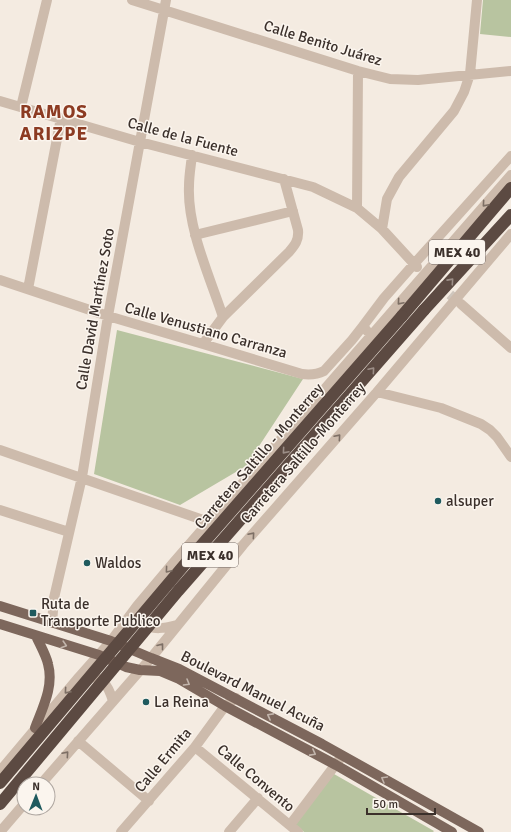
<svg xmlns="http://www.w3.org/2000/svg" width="511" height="832" font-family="Signika,sans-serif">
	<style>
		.green { fill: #b8c4a0 }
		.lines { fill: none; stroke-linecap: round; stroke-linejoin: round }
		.minor-tunnel { stroke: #cfc6bd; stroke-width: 10; stroke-dasharray: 10 5; stroke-linecap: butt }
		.minor { stroke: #cdbbac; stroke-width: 10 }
		.major { stroke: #7d675c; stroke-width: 10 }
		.highway { stroke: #5c4a42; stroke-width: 12 }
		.highway-bridge { stroke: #5c4a42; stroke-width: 12 }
		.oneway { stroke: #7d6f65 }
		.oneway2 { stroke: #9c8e87 }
		.oneway3 { stroke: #c2b5ac }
		.poi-dot { fill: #1f5a5e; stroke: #fbf5ee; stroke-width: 1.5 }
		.labels { text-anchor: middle; stroke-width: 3; stroke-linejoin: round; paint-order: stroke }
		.shield { fill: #fbf5ee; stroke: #756b66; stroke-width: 1 }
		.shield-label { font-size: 14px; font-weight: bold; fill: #3b302b }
		.street-label { font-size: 15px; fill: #3b302b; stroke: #fbf5ee }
		.poi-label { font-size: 15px; fill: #3b302b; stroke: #fbf5ee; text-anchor: start }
		.district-label { font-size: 19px; font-weight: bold; letter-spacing: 1px; fill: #8c3b22; stroke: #fbf5ee }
	</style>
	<rect width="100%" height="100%" fill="#f4ebe1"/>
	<!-- green -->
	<path class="green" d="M 483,0 L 511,0 L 511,37 L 480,34 Z
		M 117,330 L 303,379 L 246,466 L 180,505 L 94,474 Z
		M 334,774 L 434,831 L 433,832 L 304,832 L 295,824 Z"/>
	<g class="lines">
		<!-- minor-tunnel -->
		<path class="minor-tunnel" d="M 427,275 L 461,304"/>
		<!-- minor -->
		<path class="minor" d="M 132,0 L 358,71 L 390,79 L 418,80 L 511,71
			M 0,101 L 140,142 L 313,187 L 357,208 L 382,229 L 417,267
			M 21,107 L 47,0
			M 192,155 C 191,165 189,175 189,186 C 187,228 210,277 223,317 L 203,344
			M 357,208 L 358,71
			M 382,229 L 387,199 L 399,177 L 454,111 L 464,92 L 470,74 L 477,0
			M 195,235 L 293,211
			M 0,280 L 108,316 L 203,344 L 302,374 C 310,375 316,375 324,371 L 352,340 L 363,326
			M 28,289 L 61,118
			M 461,304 L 511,348
			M 223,317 L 289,252 C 295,245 299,240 298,230 L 284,179
			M 367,331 L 363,326 L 384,298 L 414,264 L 511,156
			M 377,392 L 441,408 L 481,424 L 490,430 L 497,437 L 511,457
			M 0,450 L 209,522
			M 0,510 L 69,532
			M 52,623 L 54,598 L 82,477 L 108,316 L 166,0
			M 142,623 C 153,631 165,628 177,625
			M 83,677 C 103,675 108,685 113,701
			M 78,741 L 149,801
			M 195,747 L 298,832
			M 0,771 L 79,677 L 111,641 L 137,606 L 174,562 L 511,175
			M 41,784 L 151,658 L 243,545 L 377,392 L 511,234
			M 290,825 L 342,756
			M 0,832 L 24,804
			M 121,832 L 195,747 L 225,706 L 236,698
			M 229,832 L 258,798"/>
		<!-- major -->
		<path class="major" d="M 0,606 L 111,641 L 151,658 L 179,669 L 322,744 L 479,832
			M 0,624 L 99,655 L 126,667 L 140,670 L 160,671 L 179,679 L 225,706 L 336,765 L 452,832
			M 35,728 C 43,707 54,686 48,664 C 46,655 40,645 36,636"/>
		<!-- highway -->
		<path class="highway" d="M 424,310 L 511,215
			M 402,316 L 511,188"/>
		<!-- highway-bridge -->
		<path class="highway-bridge" d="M 0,783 L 185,564 L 402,316
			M 0,804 L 178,591 L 424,310"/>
	</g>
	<!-- one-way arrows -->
	<defs><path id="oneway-chevron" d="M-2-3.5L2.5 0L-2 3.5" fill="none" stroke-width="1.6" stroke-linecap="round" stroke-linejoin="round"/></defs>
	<g class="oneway">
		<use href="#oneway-chevron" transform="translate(485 204) rotate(131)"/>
		<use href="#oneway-chevron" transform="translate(400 302) rotate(131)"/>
		<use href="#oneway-chevron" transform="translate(338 437) rotate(-49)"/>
		<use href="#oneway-chevron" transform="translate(252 535) rotate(-49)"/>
		<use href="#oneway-chevron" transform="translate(168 570) rotate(130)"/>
		<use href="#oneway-chevron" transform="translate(161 646) rotate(-52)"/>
		<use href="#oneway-chevron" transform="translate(67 691) rotate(131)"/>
		<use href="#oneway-chevron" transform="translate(66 754) rotate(-49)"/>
	</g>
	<g class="oneway2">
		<use href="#oneway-chevron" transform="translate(451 281) rotate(-48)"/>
		<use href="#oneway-chevron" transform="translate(372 370) rotate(-49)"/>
		<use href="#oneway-chevron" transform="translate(285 451) rotate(131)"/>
	</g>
	<g class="oneway3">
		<use href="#oneway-chevron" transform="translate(64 645) rotate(17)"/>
		<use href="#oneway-chevron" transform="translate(187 683) rotate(30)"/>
		<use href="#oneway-chevron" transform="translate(270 716) rotate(-152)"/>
		<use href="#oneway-chevron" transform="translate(313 753) rotate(28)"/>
		<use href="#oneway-chevron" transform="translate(384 779) rotate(-150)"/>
	</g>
	<!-- markers -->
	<g class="poi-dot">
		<circle cx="438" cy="501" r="4"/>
		<circle cx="87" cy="563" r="4"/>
		<rect x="29" y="609" width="8" height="8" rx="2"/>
		<circle cx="146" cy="702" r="4"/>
	</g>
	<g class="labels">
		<!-- shield labels -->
		<g class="shield">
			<rect x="429" y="240" width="56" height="24" rx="3"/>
			<rect x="182" y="543" width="56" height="24" rx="3"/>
		</g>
		<g class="shield-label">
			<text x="457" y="257">MEX 40</text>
			<text x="210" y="560">MEX 40</text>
		</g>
		<!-- street labels -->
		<g class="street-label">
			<text transform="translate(323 43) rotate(17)" y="5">Calle Benito Juárez</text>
			<text transform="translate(183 137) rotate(15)" y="5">Calle de la Fuente</text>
			<text transform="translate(95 309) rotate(-80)" y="5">Calle David Martínez Soto</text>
			<text transform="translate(206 330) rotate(16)" y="5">Calle Venustiano Carranza</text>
			<text transform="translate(303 453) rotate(-49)" y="5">Carretera Saltillo-Monterrey</text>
			<text transform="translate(259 456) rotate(-49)" y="5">Carretera Saltillo - Monterrey</text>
			<text transform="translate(253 691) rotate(27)" y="5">Boulevard Manuel Acuña</text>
			<text transform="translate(163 760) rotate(-50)" y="5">Calle Ermita</text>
			<text transform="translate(256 778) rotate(40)" y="5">Calle Convento</text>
		</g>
		<!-- poi labels -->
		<g class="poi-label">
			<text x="446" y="506">alsuper</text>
			<text x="95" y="568">Waldos</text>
			<text x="41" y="609">Ruta de<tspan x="41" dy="17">Transporte Publico</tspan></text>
			<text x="154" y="707">La Reina</text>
		</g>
		<!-- district labels -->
		<g class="district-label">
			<text x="54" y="118">RAMOS<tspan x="54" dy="22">ARIZPE</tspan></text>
		</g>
	</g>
	<!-- north arrow -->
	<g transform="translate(36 796) rotate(1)"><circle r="19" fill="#fbf5ee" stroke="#aea6a0"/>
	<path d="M0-3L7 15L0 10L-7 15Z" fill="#1f5a5e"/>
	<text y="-6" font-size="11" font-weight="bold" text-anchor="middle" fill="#3b302b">N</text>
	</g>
	<!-- scale -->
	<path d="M367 808v6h68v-6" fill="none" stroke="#3b302b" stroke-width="2"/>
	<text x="373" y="808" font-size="12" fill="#3b302b" stroke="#fbf5ee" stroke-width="3" paint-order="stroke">50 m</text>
</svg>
